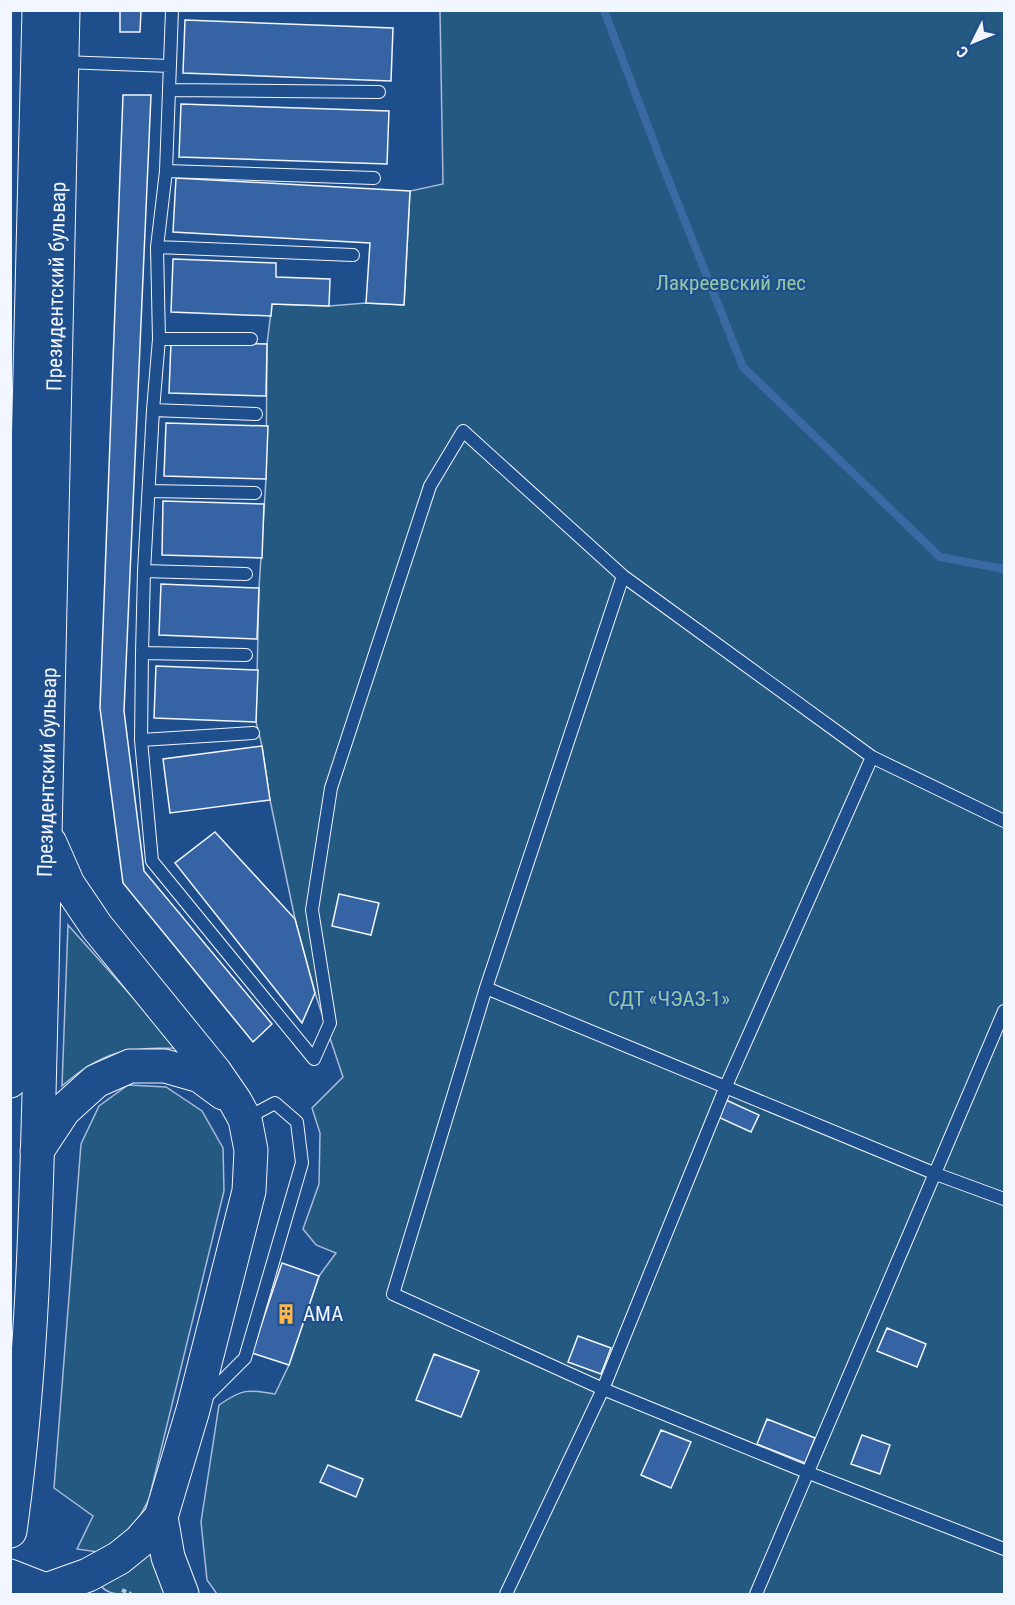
<svg xmlns="http://www.w3.org/2000/svg" width="1015" height="1605" font-family="'Roboto Condensed',sans-serif">
	<style>
		.green { fill: #245a82; stroke: #a8bbd7; stroke-width: 1.5 }
		.lines { fill: none; stroke-linecap: round; stroke-linejoin: round }
		.stream { stroke: #3b69a3; stroke-width: 8 }
		.building { fill: #3563a3; stroke: #f2f6ff; stroke-width: 1.5 }
		.service-casing { stroke: #f2f6ff; stroke-width: 14 }
		.secondary-casing { stroke: #f2f6ff; stroke-width: 35 }
		.primary-casing { stroke: #f2f6ff; stroke-width: 35 }
		.path { stroke: #b3c4dc; stroke-width: 4; stroke-dasharray: 4.5 3; stroke-linecap: butt }
		.service { stroke: #1f4e8c; stroke-width: 12 }
		.secondary { stroke: #1f4e8c; stroke-width: 33 }
		.primary { stroke: #1f4e8c; stroke-width: 33 }
		.labels { text-anchor: middle; stroke-width: 4.5; stroke-linejoin: round; paint-order: stroke }
		.park-label { font-size: 21px; fill: #97c8a6; stroke: #1f4e8c }
		.street-label { font-size: 21px; fill: #f2f6ff; stroke: #1f4e8c }
		.poi-label { font-size: 21px; fill: #f2f6ff; stroke: #1f4e8c; text-anchor: start }
	</style>
	<rect width="100%" height="100%" fill="#1f4e8c"/>
	<!-- green -->
	<path class="green" d="M 440,11 L 1004,11 L 1004,1594 L 217,1594 L 207,1580 L 201,1522 L 219,1405 C 242,1389 247,1389 275,1394 L 289,1365 L 319,1276 L 336,1253 L 316,1245 L 303,1229 L 319,1184 L 320,1133 L 312,1108 L 343,1077 L 315,993 L 295,919 L 270,800 L 262,746 L 256,722 L 259,588 L 266,479 L 267,344 L 272,304 L 329,306 L 366,303 L 404,305 L 410,191 L 443,184 Z
		M 68,925 L 178,1048 C 125,1048 104,1050 62,1086 Z
		M 128,1085 L 166,1087 L 202,1111 L 223,1148 L 224,1191 L 149,1499 L 135,1525 L 105,1553 L 77,1549 L 93,1516 L 54,1488 L 81,1144 L 99,1106 Z
		M 156,1548 L 171,1594 C 154,1594 112,1600 102,1587 L 104,1583 Z"/>
	<g class="lines">
		<!-- stream -->
		<path class="stream" d="M 604,10 L 661,161 L 743,367 L 940,557 L 1004,569"/>
	</g>
	<!-- building -->
	<path class="building" d="M 120,10 L 141,10 L 140,32 L 120,32 Z
		M 185,20 L 393,28 L 391,81 L 183,73 Z
		M 123,95 L 151,95 L 124,711 L 144,871 L 272,1024 L 253,1042 L 123,883 L 100,708 Z
		M 181,104 L 389,111 L 387,164 L 179,157 Z
		M 176,178 L 410,191 L 404,305 L 366,303 L 370,243 L 173,232 Z
		M 173,259 L 276,263 L 276,277 L 330,279 L 329,306 L 272,304 L 271,316 L 171,312 Z
		M 171,342 L 267,344 L 266,396 L 169,393 Z
		M 166,423 L 268,426 L 266,479 L 164,476 Z
		M 163,501 L 264,504 L 262,558 L 162,555 Z
		M 161,584 L 259,588 L 257,639 L 159,635 Z
		M 156,666 L 258,670 L 256,722 L 154,718 Z
		M 262,746 L 270,800 L 170,813 L 163,759 Z
		M 215,832 L 295,919 L 315,993 L 302,1023 L 175,863 Z
		M 339,894 L 379,903 L 371,935 L 332,926 Z
		M 726,1100 L 759,1115 L 751,1132 L 718,1117 Z
		M 282,1263 L 319,1276 L 289,1365 L 252,1353 Z
		M 887,1328 L 926,1344 L 917,1367 L 877,1351 Z
		M 578,1336 L 611,1348 L 601,1374 L 568,1362 Z
		M 434,1354 L 479,1371 L 461,1417 L 416,1400 Z
		M 767,1419 L 815,1438 L 805,1463 L 757,1444 Z
		M 661,1430 L 691,1442 L 671,1488 L 641,1475 Z
		M 862,1435 L 890,1445 L 880,1474 L 851,1464 Z
		M 328,1465 L 363,1479 L 356,1497 L 320,1482 Z"/>
	<g class="lines">
		<!-- service casing -->
		<g class="service-casing">
			<path id="service" d="M 172,10 L 166,171 L 157,247 L 159,339 L 153,410 L 144,571 L 142,653 L 141,740 L 152,861 L 314,1059 L 330,1023 L 312,910 L 331,788 L 430,486 L 463,431 L 623,576 L 872,757 L 1004,821
				M 63,62 L 170,66
				M 170,90 L 379,92
				M 166,171 L 374,178
				M 157,247 L 353,255
				M 159,339 L 251,339
				M 153,410 L 256,414
				M 149,491 L 255,493
				M 144,571 L 246,574
				M 142,653 L 246,655
				M 141,740 L 253,733
				M 872,757 L 726,1086 L 603,1389 L 809,1473 L 1004,1549
				M 486,988 L 936,1174 L 1004,1199
				M 206,1397 L 245,1358 L 302,1163 L 297,1122 L 275,1103 L 247,1118
				M 506,1594 L 603,1389 L 393,1294 L 486,988 L 623,576
				M 756,1594 L 1004,1011"/>
		</g>
		<!-- secondary casing -->
		<g class="secondary-casing">
			<g id="secondary">
				<path d="M 10,1081 L 18,854 L 39,10"/>
				<path d="M 37,1151 L 64,1110 L 96,1081 L 130,1066 L 165,1066 L 200,1076 L 223,1093"/>
				<path d="M 161,1517 L 168,1557 L 182,1594"/>
				<path id="s1" d="M 10,1531 C 36,1347 37,1159 42,974 C 52,653 53,331 63,10"/>
				<path d="M 46,1590 L 88,1575 L 119,1558 L 140,1541 L 161,1517 L 193,1410 L 249,1191 L 251,1150 L 245,1119 L 235,1101 L 215,1072 L 97,927 L 68,884 L 50,843"/>
			</g>
		</g>
		<!-- primary casing -->
		<g class="primary-casing">
			<path id="primary" d="M 10,1576 L 56,1594"/>
		</g>
		<!-- path -->
		<path class="path" d="M 122,1590 L 131,1594"/>
		<!-- service -->
		<use href="#service" class="service"/>
		<!-- secondary -->
		<use href="#secondary" class="secondary"/>
		<!-- primary -->
		<use href="#primary" class="primary"/>
	</g>
	<!-- icons -->
	<defs>
		<g id="building-bare" transform="scale(1.62)"><path d="M-4-6H4V6H1V3H-1V6H-4ZM-2.5-4.3h1.7v1.8h-1.7ZM.8-4.3h1.7v1.8H.8ZM-2.5-1h1.7V.8h-1.7ZM.8-1h1.7V.8H.8Z" fill="#ffb74d" stroke="#1f4e8c" stroke-width="2.5" paint-order="stroke"/></g>
	</defs>
	<g fill-rule="evenodd">
		<use href="#building-bare" x="286" y="1314"/>
	</g>
	<g class="labels">
		<!-- park labels -->
		<g class="park-label">
			<text x="731" y="290">Лакреевский лес</text>
			<text x="669" y="1006">СДТ «ЧЭАЗ-1»</text>
		</g>
		<!-- street labels -->
		<g class="street-label">
			<text dy="7" stroke="none"><textPath href="#s1" startOffset="1246">Президентский бульвар</textPath></text>
			<text dy="7" stroke="none"><textPath href="#s1" startOffset="760">Президентский бульвар</textPath></text>
		</g>
		<!-- poi labels -->
		<g class="poi-label">
			<text x="303" y="1321">АМА</text>
		</g>
	</g>
	<!-- border -->
	<rect width="1015" height="1605" fill="none" stroke="#f2f6ff" stroke-width="24"/>
	<!-- north arrow -->
	<g transform="translate(973 42) rotate(227)" stroke="#1f4e8c" stroke-width="4.5" paint-order="stroke">
	<path d="M0-4.5L10 22L0 15L-10 22Z" fill="#f2f6ff"/>
	<text y="-9" font-size="16" font-weight="bold" text-anchor="middle" fill="#f2f6ff">С</text>
	</g>
</svg>
